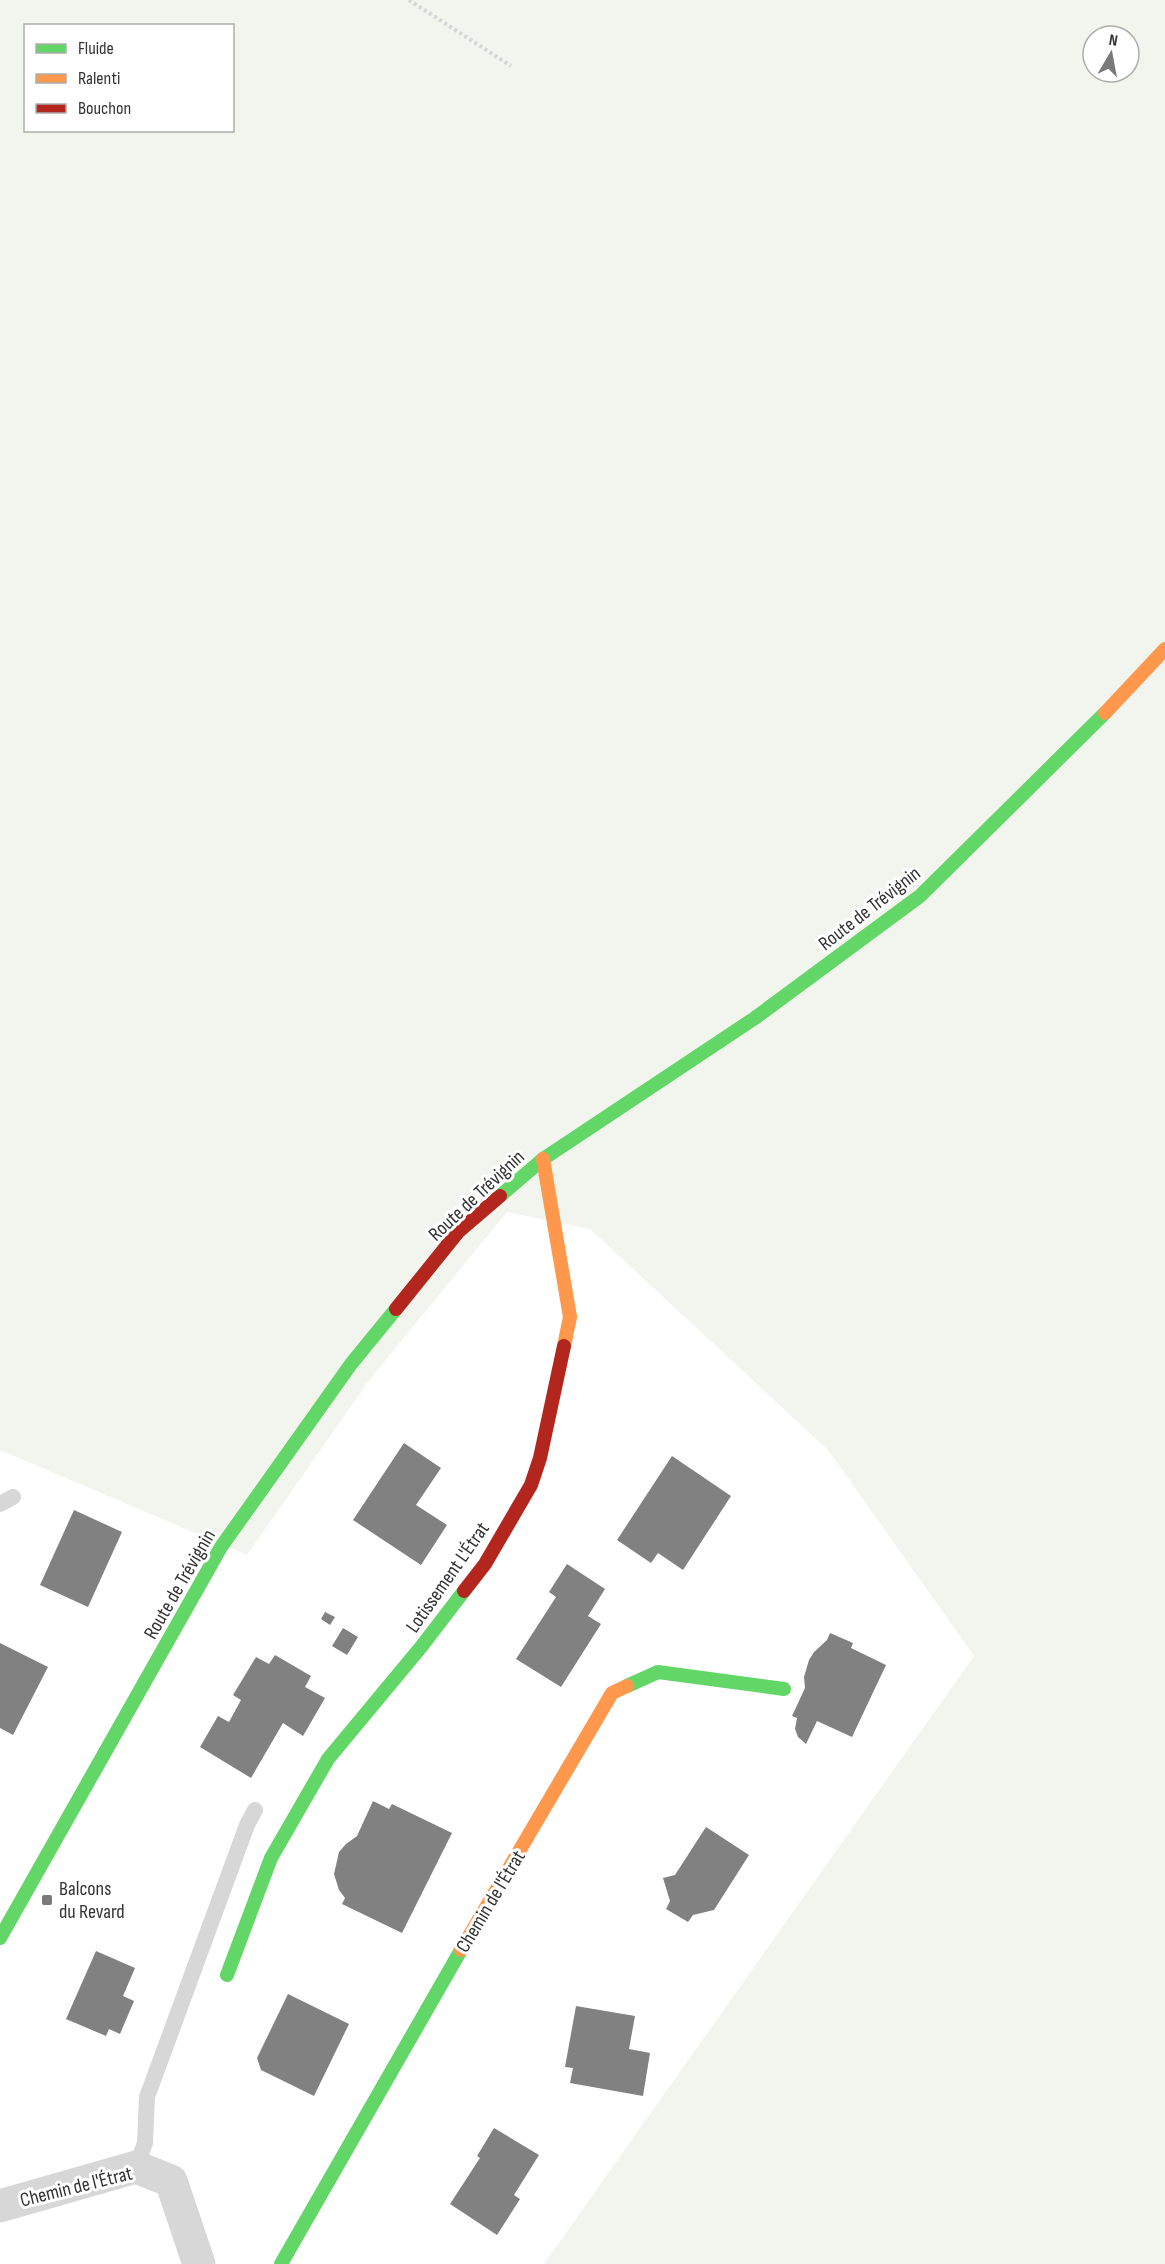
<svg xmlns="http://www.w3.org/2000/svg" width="1165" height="2264" font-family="'Sofia Sans Condensed',sans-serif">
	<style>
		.green { fill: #f1f5ed; fill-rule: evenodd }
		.building { fill: #818181 }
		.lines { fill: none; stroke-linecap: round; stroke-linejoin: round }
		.path { stroke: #d6d6d6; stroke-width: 4; stroke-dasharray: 3 3; stroke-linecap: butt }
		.lane { stroke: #d7d7d7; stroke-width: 16 }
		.street { stroke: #d7d7d7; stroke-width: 33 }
		.fast { stroke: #63d668; stroke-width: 14 }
		.slow { stroke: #ff974d; stroke-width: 14 }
		.jam { stroke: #b3261e; stroke-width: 14 }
		.poi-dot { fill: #7a7a7a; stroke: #fff; stroke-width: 2 }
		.labels { text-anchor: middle; stroke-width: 6; stroke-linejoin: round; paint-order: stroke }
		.street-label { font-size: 20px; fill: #333; stroke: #fff }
		.poi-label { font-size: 20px; fill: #333; stroke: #fff; text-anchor: start }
	</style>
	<rect width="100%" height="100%" fill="#fff"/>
	<!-- green -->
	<path class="green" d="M 0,0 L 1165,0 L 1165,2264 L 544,2264 L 974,1656 L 829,1451 L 590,1229 L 507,1212 L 370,1379 L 247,1555 L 0,1450 ZM 26,26 L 232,26 L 232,130 L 26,130 ZM 1093,36 L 1129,36 L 1129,72 L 1093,72 Z"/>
	<!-- building -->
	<path class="building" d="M 404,1443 L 441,1468 L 416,1505 L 447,1525 L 421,1565 L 353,1520 Z
		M 672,1456 L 731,1496 L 683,1570 L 658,1553 L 651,1563 L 617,1540 Z
		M 74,1510 L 122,1532 L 88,1607 L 40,1585 Z
		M 567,1564 L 605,1589 L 588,1616 L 601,1624 L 561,1687 L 516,1659 L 556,1597 L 549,1592 Z
		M 325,1612 L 335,1617 L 330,1625 L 321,1619 Z
		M 343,1628 L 358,1637 L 347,1655 L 332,1646 Z
		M 830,1633 L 853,1643 L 851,1648 L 886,1665 L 852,1737 L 817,1721 L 806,1744 L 798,1737 L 795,1729 L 797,1718 L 792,1716 L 805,1688 L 804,1677 L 809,1660 L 814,1652 L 827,1640 Z
		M 0,1643 L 48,1667 L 13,1735 L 0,1728 Z
		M 275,1655 L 311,1676 L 305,1687 L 325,1698 L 303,1736 L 283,1723 L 251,1778 L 200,1747 L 218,1716 L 229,1722 L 241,1700 L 233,1695 L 256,1657 L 269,1664 Z
		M 373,1801 L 389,1809 L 392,1804 L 452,1833 L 402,1933 L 342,1904 L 345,1898 L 339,1890 L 334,1874 L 339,1852 L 346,1844 L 357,1836 Z
		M 706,1827 L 749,1855 L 714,1910 L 693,1915 L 688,1922 L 666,1909 L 670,1901 L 663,1878 L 675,1875 Z
		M 96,1951 L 135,1968 L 123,1996 L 134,2001 L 120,2034 L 109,2029 L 106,2036 L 66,2019 Z
		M 288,1994 L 349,2024 L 314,2096 L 261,2070 L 257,2058 Z
		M 576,2006 L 635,2016 L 629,2049 L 650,2053 L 643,2096 L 570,2083 L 573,2068 L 565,2067 Z
		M 494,2128 L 539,2155 L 514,2195 L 520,2199 L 497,2235 L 450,2204 L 480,2158 L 477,2156 Z"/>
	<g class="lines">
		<!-- path -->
		<path class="path" d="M 409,0 L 511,66"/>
		<!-- lane -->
		<path class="lane" d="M 0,1504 L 13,1497
			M 136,2167 L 145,2143 L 147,2097 L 247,1825 L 255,1810"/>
		<!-- street -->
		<path class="street" d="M 0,2206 L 136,2167 L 171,2181 L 199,2264"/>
		<!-- fast -->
		<path class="fast" d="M 500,1196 L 543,1159 L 755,1018 L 920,896 L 1105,713
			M 627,1686 L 658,1672 L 784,1689
			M 0,1938 L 221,1547 L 351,1364 L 396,1309
			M 227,1975 L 271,1858 L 328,1759 L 421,1647 L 464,1591
			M 281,2264 L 461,1950"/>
		<!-- slow -->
		<path class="slow" d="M 1105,713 L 1165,649
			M 543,1159 L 570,1317 L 564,1346
			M 461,1950 L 612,1693 L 627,1686"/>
		<!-- jam -->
		<path class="jam" d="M 396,1309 L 458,1232 L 500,1196
			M 464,1591 L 485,1564 L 531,1485 L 540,1458 L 564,1346"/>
	</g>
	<!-- markers -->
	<rect class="poi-dot" x="41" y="1894" width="12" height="12" rx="3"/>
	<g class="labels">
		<!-- street labels -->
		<g class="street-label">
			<text transform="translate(869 908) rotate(-38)" y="7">Route de Trévignin</text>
			<text transform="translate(476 1195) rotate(-43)" y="7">Route de Trévignin</text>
			<text transform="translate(447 1577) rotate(-55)" y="7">Lotissement L'Étrat</text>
			<text transform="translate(179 1584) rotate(-60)" y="7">Route de Trévignin</text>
			<text transform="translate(490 1901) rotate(-59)" y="7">Chemin de l'Étrat</text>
			<text transform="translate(76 2186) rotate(-14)" y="7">Chemin de l'Étrat</text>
		</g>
		<!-- poi labels -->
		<g class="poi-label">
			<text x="59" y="1895">Balcons<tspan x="59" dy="23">du Revard</tspan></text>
		</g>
	</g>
	<!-- legend -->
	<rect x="24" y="24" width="210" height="108" fill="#ffffff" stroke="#adadad" stroke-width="1.5"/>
	<rect x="36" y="44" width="30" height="9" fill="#63d668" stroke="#adadad" stroke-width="1.5"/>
	<text x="78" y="54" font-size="18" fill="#333333">Fluide</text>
	<rect x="36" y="74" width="30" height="9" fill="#ff974d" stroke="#adadad" stroke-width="1.5"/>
	<text x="78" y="84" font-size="18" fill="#333333">Ralenti</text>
	<rect x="36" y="104" width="30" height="9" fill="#b3261e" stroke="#adadad" stroke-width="1.5"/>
	<text x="78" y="114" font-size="18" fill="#333333">Bouchon</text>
	<!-- north arrow -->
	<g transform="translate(1111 54) rotate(10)"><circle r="28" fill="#ffffff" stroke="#adadad" stroke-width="1.5"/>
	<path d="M0-4.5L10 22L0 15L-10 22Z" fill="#7a7a7a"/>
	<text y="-9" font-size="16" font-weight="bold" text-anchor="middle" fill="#333333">N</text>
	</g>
</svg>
